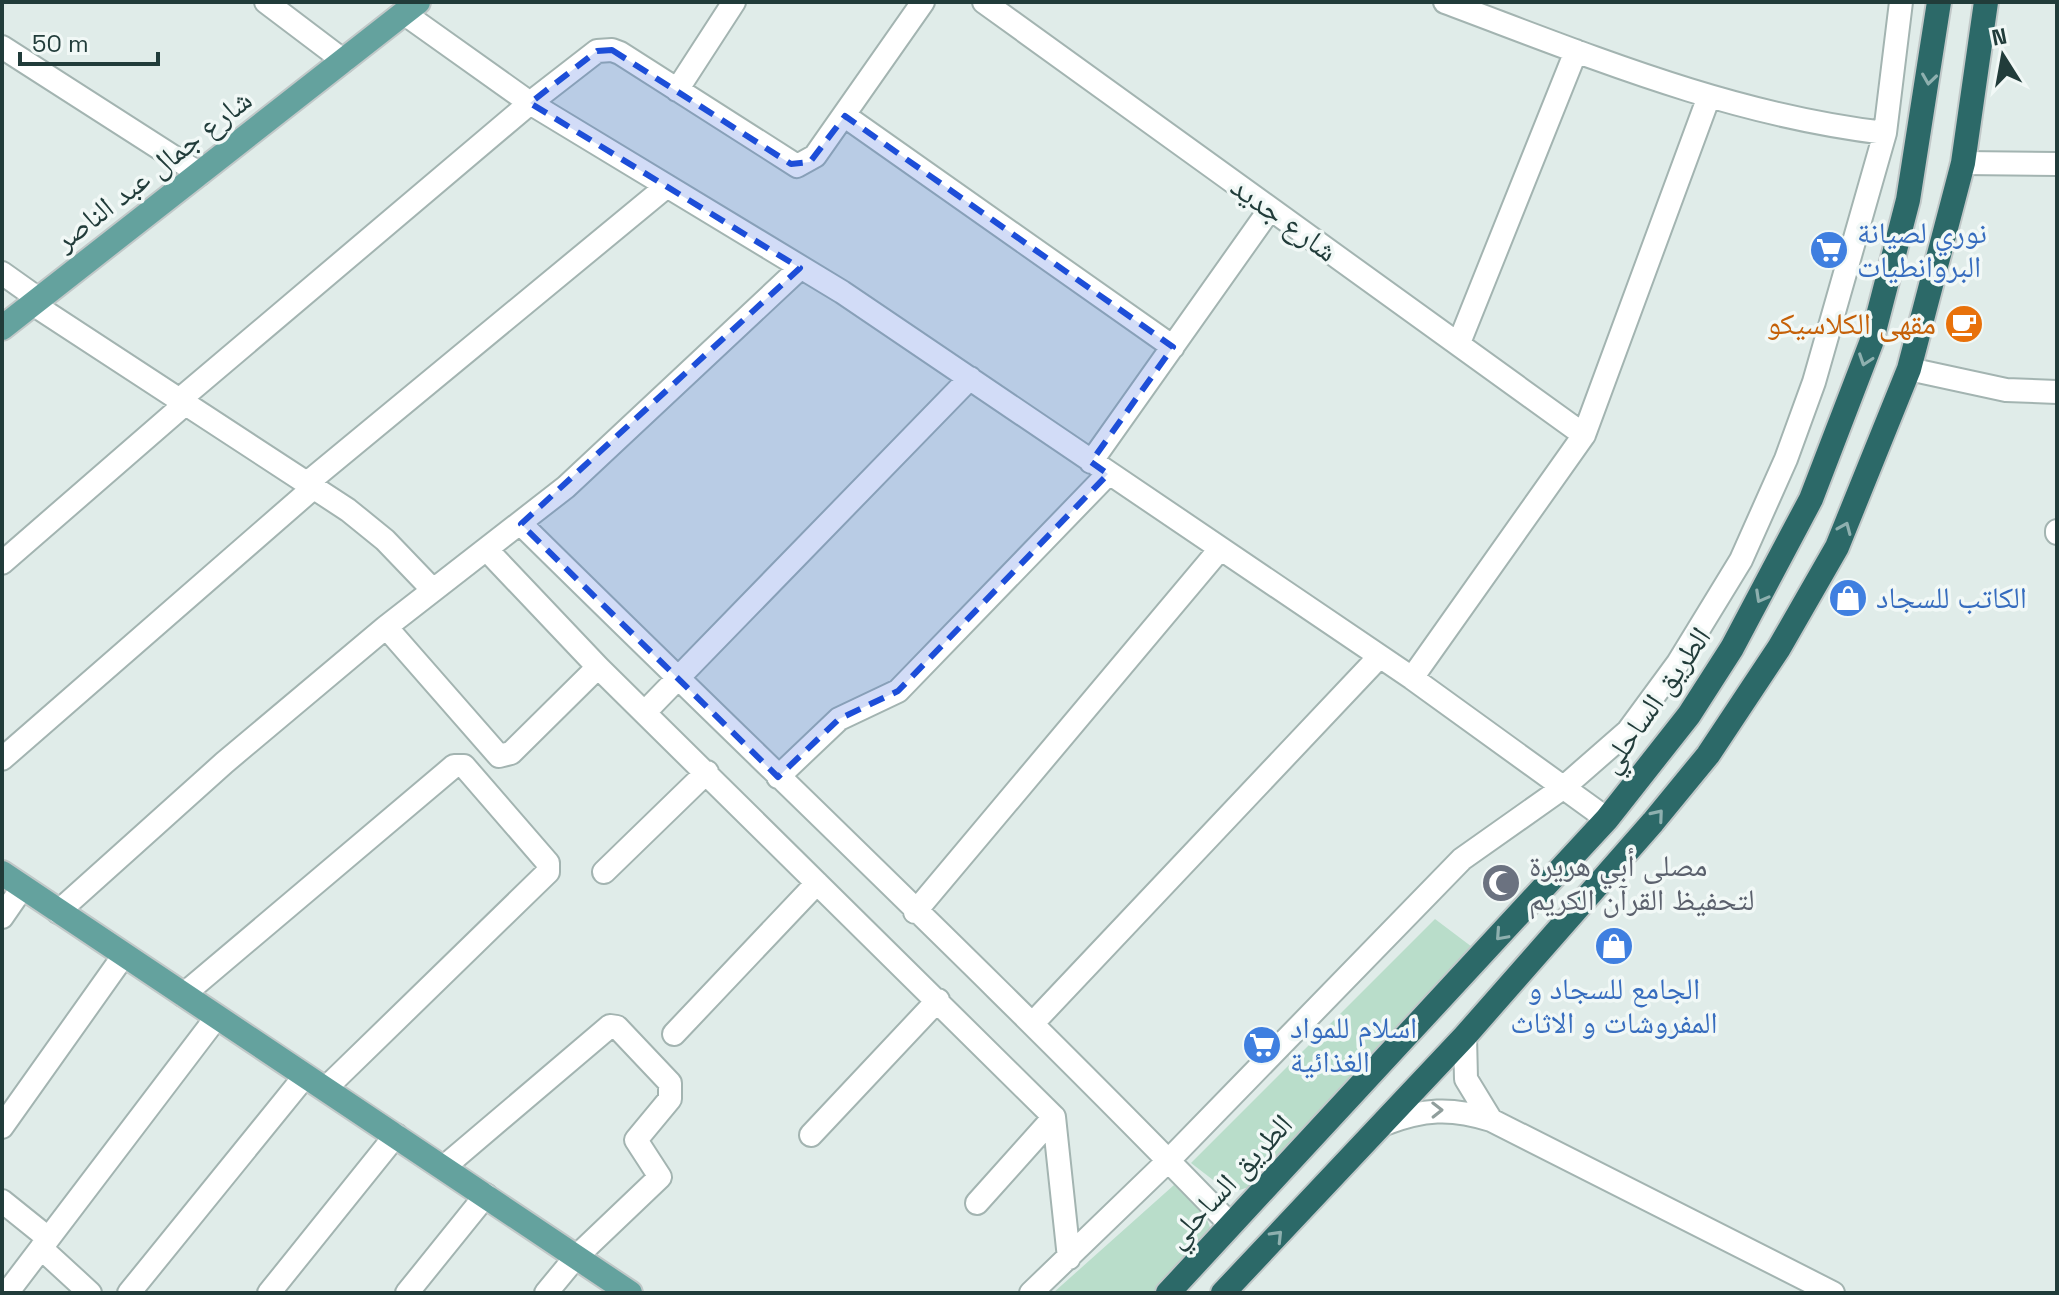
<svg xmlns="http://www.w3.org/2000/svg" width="2059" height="1295" font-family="'Space Grotesk','Noto Naskh Arabic',sans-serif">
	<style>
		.green { fill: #b9ddca }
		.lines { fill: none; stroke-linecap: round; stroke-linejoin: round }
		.minor-casing { stroke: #a3b4b1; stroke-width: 26 }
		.major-casing { stroke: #c1c8c8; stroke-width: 28 }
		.highway-casing { stroke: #c1c8c8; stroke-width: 28 }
		.minor { stroke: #fff; stroke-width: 22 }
		.major { stroke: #64a29e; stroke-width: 24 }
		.highway { stroke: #2c6968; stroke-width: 24 }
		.oneway { stroke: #8eb0af }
		.oneway2 { stroke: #909e9c }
		.marked { fill: #1d4ed8; fill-opacity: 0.2; stroke: #1d4ed8; stroke-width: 6; stroke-dasharray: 16 10; stroke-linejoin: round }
		.labels { text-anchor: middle; stroke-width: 7; stroke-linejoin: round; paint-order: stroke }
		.street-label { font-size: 30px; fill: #213c3a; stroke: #f1f8f6 }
		.shop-label { font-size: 30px; fill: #366cbe; stroke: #f1f8f6; text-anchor: start }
		.food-label { font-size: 30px; fill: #c56008; stroke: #f1f8f6; text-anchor: end }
		.worship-label { font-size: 30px; fill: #5b616d; stroke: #f1f8f6; text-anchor: start }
	</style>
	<rect width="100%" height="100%" fill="#e0ece9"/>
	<!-- green -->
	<path class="green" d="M 1435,919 L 1476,950 L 1249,1187 L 1230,1193 L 1191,1163 Z
		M 1174,1185 L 1206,1217 L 1211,1230 L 1159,1293 L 1053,1293 Z"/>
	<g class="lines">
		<!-- minor casing -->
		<g class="minor-casing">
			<path id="minor" d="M 266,2 L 344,61
				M 984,2 L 1584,435
				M 1445,2 C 1590,56 1730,115 1885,133
				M 405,14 L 530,103 L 842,292 L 1412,678 L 1607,819
				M 2,47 L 200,174
				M 677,90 L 734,2
				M 845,116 L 1173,347
				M 1963,163 L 2057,164
				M 2,273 L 40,300
				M 33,304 L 348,510 L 385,540 L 433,590
				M 1459,343 L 1576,51
				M 1909,369 L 2006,390 L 2057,392
				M 178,401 L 530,103 L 597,51 L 612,50 L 620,53 L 797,166 L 815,156 L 923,2
				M 1091,462 L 1270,209
				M 306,484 L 667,186
				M 521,524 C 758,758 1000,986 1231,1225
				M 2057,533 L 2057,531
				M 487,550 L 598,667 L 1054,1117 L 1069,1258
				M 2,563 L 185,404
				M 386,627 L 499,756 L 511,753 L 598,667
				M 1412,678 L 1584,435 L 1708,99
				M 645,712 L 970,378
				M 2,759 L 313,488
				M 778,777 L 839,719 L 898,691 L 1108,474
				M 604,872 L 707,772
				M 58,912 L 224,763 L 386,627 L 566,487 L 800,268
				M 915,912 L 1220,549
				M 2,917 L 22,888
				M 183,995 L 454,766 L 464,766 L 548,863 L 548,872 L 325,1089
				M 1033,1023 L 1379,657
				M 674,1034 L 817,883
				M 1465,1036 L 1466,1079 L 1491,1120
				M 1384,1124 C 1423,1109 1451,1107 1491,1120 L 1833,1293
				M 2,1127 L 124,955
				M 811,1135 L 938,1000
				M 444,1167 L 610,1026 L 617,1027 L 670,1083 L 670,1099 L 636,1140 L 660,1177 L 575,1258 L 546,1293
				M 2,1201 L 48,1238
				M 977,1203 L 1054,1117
				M 41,1248 L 90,1293
				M 7,1293 L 216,1018
				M 129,1293 L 305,1076
				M 269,1293 L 396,1135
				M 407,1293 L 486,1195
				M 1031,1293 L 1169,1160 L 1462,859 L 1564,787 L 1628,731 L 1678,663 L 1741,560 L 1786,459 L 1814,382 L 1885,133 L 1901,2"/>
		</g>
		<!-- major casing -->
		<g class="major-casing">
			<path id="major" d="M 2,328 L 418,2
				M 2,873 L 630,1293"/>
		</g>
		<!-- highway casing -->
		<g class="highway-casing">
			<path id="highway" d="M 1168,1293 L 1607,819 L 1689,715 L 1732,648 L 1811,499 L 1871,343 L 1908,200 L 1939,2
				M 1223,1293 L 1465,1036 L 1653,822 L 1708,755 L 1779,648 L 1837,547 L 1909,369 L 1963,163 L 1986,2"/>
		</g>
		<!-- minor -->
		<use href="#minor" class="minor"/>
		<!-- major -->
		<use href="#major" class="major"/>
		<!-- highway -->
		<use href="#highway" class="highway"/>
	</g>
	<!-- one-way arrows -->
	<defs><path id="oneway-chevron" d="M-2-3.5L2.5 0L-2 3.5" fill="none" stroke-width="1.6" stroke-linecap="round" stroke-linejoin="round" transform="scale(2)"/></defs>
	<g class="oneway">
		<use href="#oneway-chevron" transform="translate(1929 79) rotate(98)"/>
		<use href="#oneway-chevron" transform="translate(1865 360) rotate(109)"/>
		<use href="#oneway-chevron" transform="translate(1845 528) rotate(-67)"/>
		<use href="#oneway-chevron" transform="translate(1761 597) rotate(119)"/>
		<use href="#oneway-chevron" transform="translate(1658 815) rotate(-50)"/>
		<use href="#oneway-chevron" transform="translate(1501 935) rotate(132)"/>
		<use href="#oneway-chevron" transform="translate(1277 1236) rotate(-46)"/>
	</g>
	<use class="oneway2" href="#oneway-chevron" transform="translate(1437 1110) rotate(-1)"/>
	<!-- marked area -->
	<path class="marked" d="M 612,50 L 791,164 L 810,162 L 845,116 L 1173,347 L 1091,462 L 1108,474 L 898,691 L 839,719 L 778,777 L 521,524 L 800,268 L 530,103 L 597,51 Z"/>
	<!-- icons -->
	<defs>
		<g id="supermarket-disc" transform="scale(2)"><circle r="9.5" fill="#3f7fe0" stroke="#f1f8f6"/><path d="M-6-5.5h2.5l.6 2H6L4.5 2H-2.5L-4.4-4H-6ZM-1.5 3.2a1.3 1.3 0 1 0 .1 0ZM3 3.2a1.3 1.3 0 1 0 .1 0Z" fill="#fff"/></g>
		<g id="cafe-disc" transform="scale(2)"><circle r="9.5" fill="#e8710a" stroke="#f1f8f6"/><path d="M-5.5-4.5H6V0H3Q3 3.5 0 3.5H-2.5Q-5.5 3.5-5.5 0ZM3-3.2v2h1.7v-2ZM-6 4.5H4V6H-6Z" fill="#fff"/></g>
		<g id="shop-disc" transform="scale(2)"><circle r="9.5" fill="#3f7fe0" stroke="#f1f8f6"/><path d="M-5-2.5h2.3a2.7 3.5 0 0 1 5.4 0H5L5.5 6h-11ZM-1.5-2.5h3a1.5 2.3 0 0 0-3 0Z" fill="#fff"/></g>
		<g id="mosque-disc" transform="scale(2)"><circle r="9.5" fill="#6b7280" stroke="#f1f8f6"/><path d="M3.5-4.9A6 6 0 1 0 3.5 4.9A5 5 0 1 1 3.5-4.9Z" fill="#fff"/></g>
	</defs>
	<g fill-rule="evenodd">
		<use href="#supermarket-disc" x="1829" y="250"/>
		<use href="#cafe-disc" x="1964" y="324"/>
		<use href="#shop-disc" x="1848" y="598"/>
		<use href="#mosque-disc" x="1501" y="883"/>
		<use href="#shop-disc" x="1614" y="946"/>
		<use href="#supermarket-disc" x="1262" y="1045"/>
	</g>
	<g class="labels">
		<!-- street labels -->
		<g class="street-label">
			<text transform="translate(153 170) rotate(-38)" y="10">شارع جمال عبد الناصر</text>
			<text transform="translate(1284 219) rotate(36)" y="10">شارع جديد</text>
			<text transform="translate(1655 700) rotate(-55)" y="10">الطريق الساحلي</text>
			<text transform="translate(1229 1181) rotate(-47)" y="10">الطريق الساحلي</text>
		</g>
		<!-- shop labels -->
		<g class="shop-label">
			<text x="1857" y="243">نوري لصيانة<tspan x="1857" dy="34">البروانطيات</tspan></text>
			<text x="1876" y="608">الكاتب للسجاد</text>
			<text x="1614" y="999" text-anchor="middle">الجامع للسجاد و<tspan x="1614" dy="34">المفروشات و الاثاث</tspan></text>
			<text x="1290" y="1038">اسلام للمواد<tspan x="1290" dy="34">الغذائية</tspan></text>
		</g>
		<!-- food labels -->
		<g class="food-label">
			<text x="1936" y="334">مقهى الكلاسيكو</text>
		</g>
		<!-- worship labels -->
		<g class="worship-label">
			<text x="1529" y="876">مصلى أبي هريرة<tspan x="1529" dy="34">لتحفيظ القرآن الكريم</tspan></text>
		</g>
	</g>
	<!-- border -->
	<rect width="2059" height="1295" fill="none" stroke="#213c3a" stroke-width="8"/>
	<!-- north arrow -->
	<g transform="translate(2003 56) rotate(349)" stroke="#f1f8f6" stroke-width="6" paint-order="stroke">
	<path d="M0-6L14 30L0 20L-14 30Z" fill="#213c3a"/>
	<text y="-12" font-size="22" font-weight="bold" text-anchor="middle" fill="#213c3a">N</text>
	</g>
	<!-- scale -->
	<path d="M20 52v12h138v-12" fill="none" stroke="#213c3a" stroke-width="4"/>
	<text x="32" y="52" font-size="24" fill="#213c3a" stroke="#f1f8f6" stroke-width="6" paint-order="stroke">50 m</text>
</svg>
